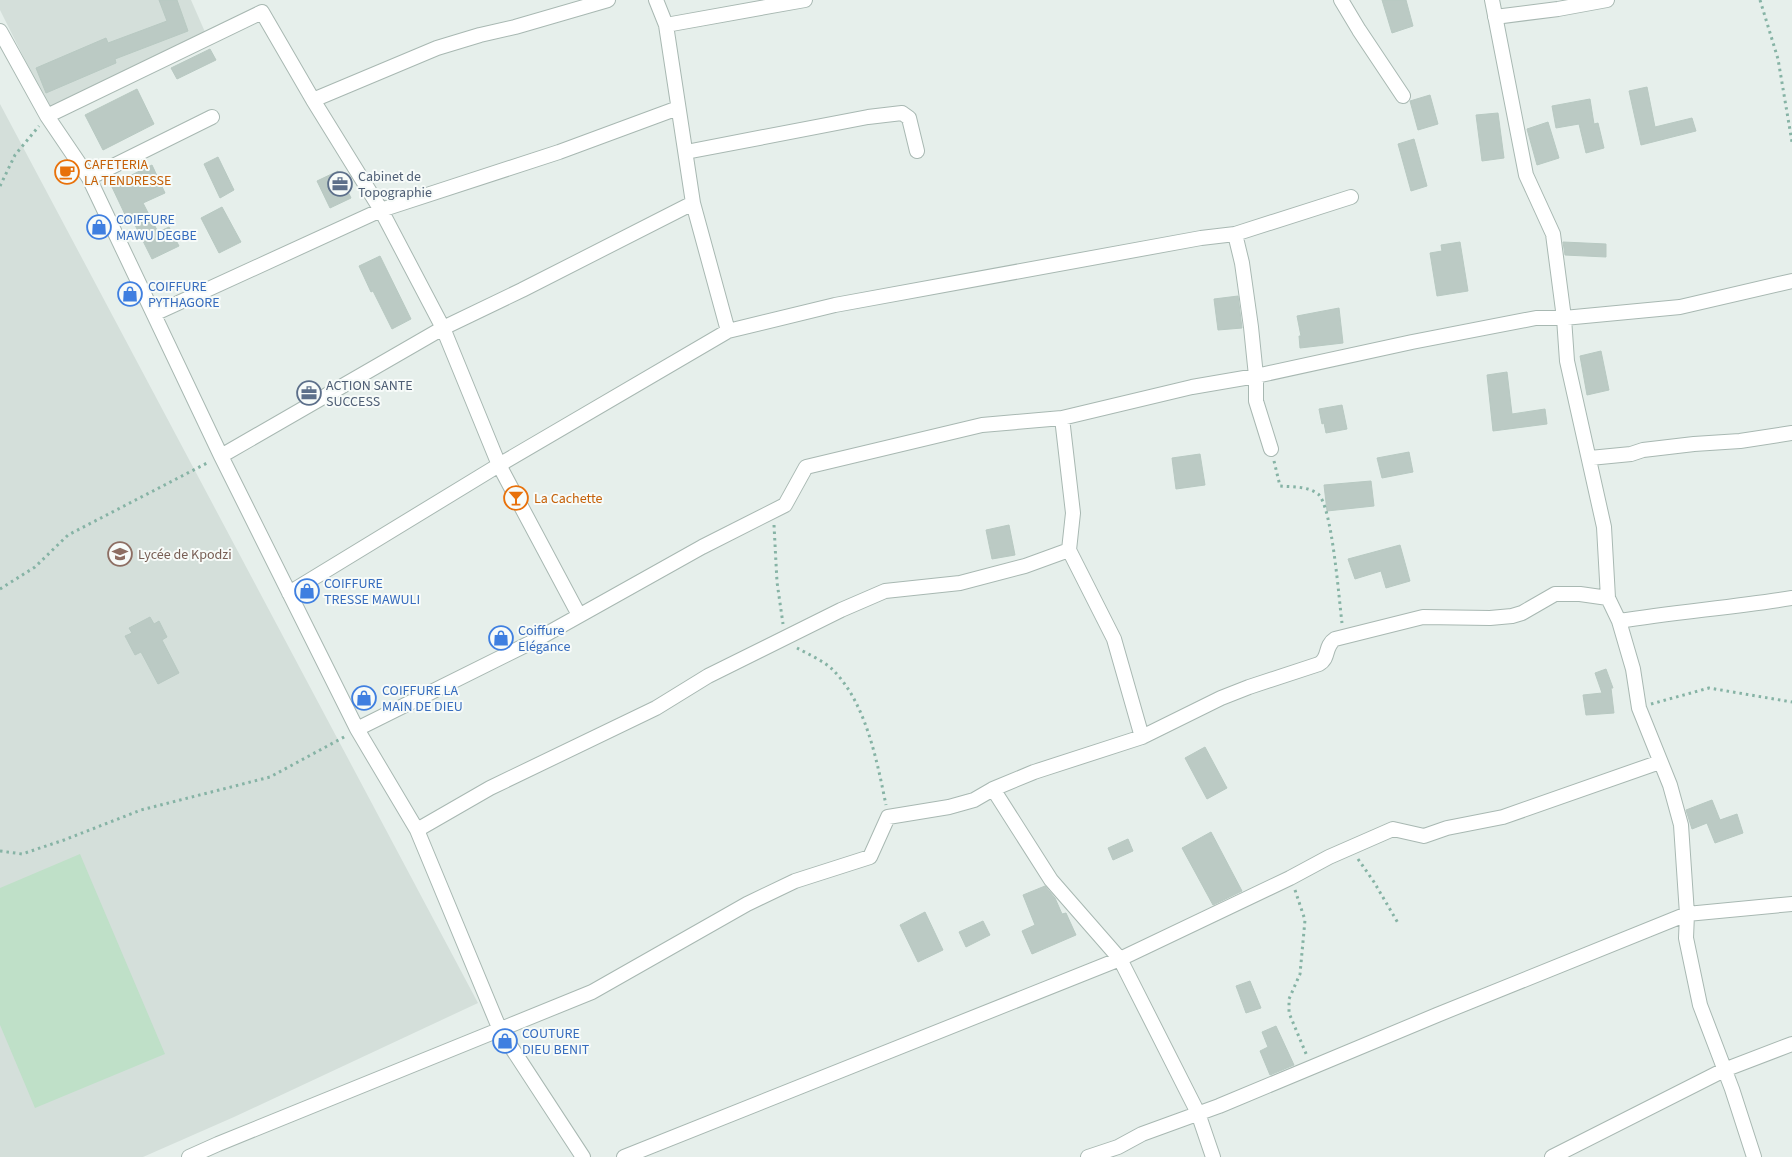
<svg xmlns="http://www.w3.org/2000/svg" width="1792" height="1157" font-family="'Source Sans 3',sans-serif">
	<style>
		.built { fill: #d4dfda }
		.green { fill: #bfe0c8 }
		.building { fill: #bbcac4; stroke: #b8c9c2 }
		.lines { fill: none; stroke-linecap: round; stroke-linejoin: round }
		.minor-casing { stroke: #a8b8b2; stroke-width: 16 }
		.path { stroke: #86b3a5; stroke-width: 3; stroke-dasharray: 2.5 4; stroke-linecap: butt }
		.minor { stroke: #fff; stroke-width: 14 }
		.labels { text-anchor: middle; stroke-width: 4; stroke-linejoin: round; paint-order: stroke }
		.food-label { font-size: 14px; fill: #c56008; stroke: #f7fbf9; text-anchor: start }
		.service-label { font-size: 14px; fill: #4e5e75; stroke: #f7fbf9; text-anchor: start }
		.shop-label { font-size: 14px; fill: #366cbe; stroke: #f7fbf9; text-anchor: start }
		.education-label { font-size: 14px; fill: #785e54; stroke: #f7fbf9; text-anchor: start }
	</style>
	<rect width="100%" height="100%" fill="#e6efeb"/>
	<!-- built -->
	<path class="built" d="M 0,0 L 191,0 L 205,32 L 49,108 L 0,10 Z
		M 0,104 L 478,1003 L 234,1117 L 143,1157 L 0,1157 Z"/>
	<!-- green -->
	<path class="green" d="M 80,854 L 165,1054 L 35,1108 L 0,1025 L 0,888 Z"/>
	<!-- building -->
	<path class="building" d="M 159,0 L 177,0 L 188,31 L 115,59 L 116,63 L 46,93 L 36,68 L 106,38 L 108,43 L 167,21 Z
		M 1382,0 L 1406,0 L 1413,26 L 1392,33 Z
		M 210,49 L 216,60 L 177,79 L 171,68 Z
		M 1647,87 L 1655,127 L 1692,118 L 1696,131 L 1641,145 L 1629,91 Z
		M 137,89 L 154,124 L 103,150 L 85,115 Z
		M 1430,95 L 1438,124 L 1418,130 L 1410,101 Z
		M 1590,99 L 1594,124 L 1598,123 L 1604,148 L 1586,153 L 1579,124 L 1556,128 L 1552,106 Z
		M 1498,113 L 1504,158 L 1482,161 L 1476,115 Z
		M 1548,122 L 1559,158 L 1537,165 L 1527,129 Z
		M 1414,139 L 1427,186 L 1411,191 L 1398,144 Z
		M 218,157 L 234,190 L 220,198 L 204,164 Z
		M 152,165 L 165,193 L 143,203 L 158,232 L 169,227 L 179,246 L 152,259 L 134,223 L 130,225 L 111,185 Z
		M 338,171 L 351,198 L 330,208 L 317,181 Z
		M 222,207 L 241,242 L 219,253 L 201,218 Z
		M 1460,242 L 1468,291 L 1437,296 L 1430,253 L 1442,251 L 1441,245 Z
		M 1563,242 L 1606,244 L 1606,257 L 1565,255 Z
		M 380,256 L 411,319 L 392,329 L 373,291 L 371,292 L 359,266 Z
		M 1238,296 L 1242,328 L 1218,330 L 1214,299 Z
		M 1339,308 L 1343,343 L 1300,348 L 1299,336 L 1301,336 L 1297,316 Z
		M 1601,351 L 1609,390 L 1587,395 L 1580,356 Z
		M 1507,372 L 1512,414 L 1545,409 L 1547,424 L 1493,431 L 1487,375 Z
		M 1342,405 L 1347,429 L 1326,433 L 1324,423 L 1322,424 L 1319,409 Z
		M 1409,452 L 1413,472 L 1382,478 L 1377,458 Z
		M 1200,454 L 1205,485 L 1176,489 L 1172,458 Z
		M 1371,481 L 1374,506 L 1327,511 L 1324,485 Z
		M 1009,525 L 1015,555 L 992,559 L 986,530 Z
		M 1400,545 L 1410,581 L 1386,588 L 1381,571 L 1355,579 L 1348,559 Z
		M 150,617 L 154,624 L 159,621 L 167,637 L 162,640 L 179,673 L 158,684 L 141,652 L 135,655 L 125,636 L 132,633 L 129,628 Z
		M 1606,669 L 1613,688 L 1611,688 L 1614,713 L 1586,715 L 1583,695 L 1602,693 L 1595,673 Z
		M 1205,747 L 1227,788 L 1207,799 L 1185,758 Z
		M 1712,800 L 1720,820 L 1737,814 L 1743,833 L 1715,843 L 1707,823 L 1692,829 L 1686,810 Z
		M 1211,832 L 1242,891 L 1213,905 L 1182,848 Z
		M 1128,839 L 1133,851 L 1113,860 L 1108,848 Z
		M 1045,886 L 1055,898 L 1062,914 L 1066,913 L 1076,935 L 1032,954 L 1022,931 L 1035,925 L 1023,895 Z
		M 925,912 L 943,950 L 918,962 L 900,925 Z
		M 983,921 L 990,935 L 966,947 L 959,932 Z
		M 1250,981 L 1261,1008 L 1246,1013 L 1236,986 Z
		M 1276,1026 L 1294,1065 L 1270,1075 L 1260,1051 L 1268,1047 L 1262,1032 Z"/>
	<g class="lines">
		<!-- minor casing -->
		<g class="minor-casing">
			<path id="minor" d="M 656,0 L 666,25 L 693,203 L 728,331
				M 1341,0 L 1359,30 L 1403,96
				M 1492,0 L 1526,175 L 1553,234 L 1564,318 L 1567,361 L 1604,527 L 1608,598 L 1619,621 L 1633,669 L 1639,708 L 1670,785 L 1681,825 L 1687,914 L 1686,938 L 1700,1005 L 1732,1089 L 1754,1157
				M 1495,17 L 1558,9 L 1607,0
				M 666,25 L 805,0
				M 0,31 L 47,116 L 89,178 L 221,456 L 357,729 L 417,830 L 500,1030 L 583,1157
				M 313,100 L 437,48 L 480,35 L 515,27 L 608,0
				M 47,116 L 262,12 L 313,100 L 381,210 L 443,328 L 499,465 L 579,615
				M 686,152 L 868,117 L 902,113 L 909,118 L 917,151
				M 89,178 L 212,117
				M 1235,234 L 1242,263 L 1251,327 L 1256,376 L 1256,401 L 1271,449
				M 154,314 L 381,210 L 559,152 L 678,108
				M 1062,418 L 1073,513 L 1069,550 L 1114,639 L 1142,737
				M 221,456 L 443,328 L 522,290 L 693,203
				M 1590,458 L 1631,454 L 1643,450 L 1694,444 L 1740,441 L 1792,433
				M 289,593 L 499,465 L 728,331 L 835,305 L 1201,238 L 1235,234 L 1351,197
				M 1619,621 C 1677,612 1735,607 1792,598
				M 357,729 L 534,641 L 702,547 L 785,505 L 806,467 L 982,425 L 1062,418 L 1192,387 L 1256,376 L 1412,342 L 1536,318 L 1564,318 L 1680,307 L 1792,281
				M 993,789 L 1051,880 L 1120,959 L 1198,1113 L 1213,1157
				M 417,830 L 490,788 L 656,708 L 708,676 L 841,610 L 885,591 L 960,583 L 1025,566 L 1069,550
				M 189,1157 L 218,1144 L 592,992 L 747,904 L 795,881 L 870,857 L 888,817 L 949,807 L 974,800 L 993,789 L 1034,772 L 1142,737 L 1221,698 L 1249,687 L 1319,664 C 1330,658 1324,646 1335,639 L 1423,617 L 1490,618 L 1512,616 L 1522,613 L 1555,594 L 1580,594 L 1608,598
				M 624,1157 L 1120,959 L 1290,878 L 1329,857 L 1393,829 L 1424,836 L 1447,828 L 1503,817 L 1660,762
				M 1088,1157 L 1118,1147 L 1142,1134 L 1219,1106 L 1437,1015 L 1687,914 L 1792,904
				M 1552,1157 L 1724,1070 L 1792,1044"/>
		</g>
		<!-- path -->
		<path class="path" d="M 1760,0 L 1778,59 L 1792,142
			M 0,186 L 15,155 L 39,126
			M 1274,461 L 1280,486 C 1293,487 1307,486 1318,494 C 1332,505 1339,600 1342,623
			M 774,525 L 777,582 L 783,624
			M 0,589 L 35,567 L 68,535 L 209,462
			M 797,648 C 808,654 824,661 833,670 C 866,703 877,761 886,805
			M 1651,704 L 1709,688 L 1792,702
			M 0,851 L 22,854 L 64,840 L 141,810 L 270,777 L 346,736
			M 1358,859 L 1374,882 L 1398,923
			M 1295,890 L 1305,920 L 1300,974 L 1289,999 L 1289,1013 L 1307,1056"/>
		<!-- minor -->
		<use href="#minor" class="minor"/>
	</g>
	<!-- icons -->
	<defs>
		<g id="cafe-ring" transform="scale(1.25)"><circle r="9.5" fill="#f7fbf9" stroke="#e8710a" stroke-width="1.5"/><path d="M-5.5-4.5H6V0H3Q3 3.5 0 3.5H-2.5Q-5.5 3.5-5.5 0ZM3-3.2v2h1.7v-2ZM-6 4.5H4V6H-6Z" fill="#e8710a"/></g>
		<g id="office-ring" transform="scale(1.25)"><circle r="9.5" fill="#f7fbf9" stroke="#5c6f8a" stroke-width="1.5"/><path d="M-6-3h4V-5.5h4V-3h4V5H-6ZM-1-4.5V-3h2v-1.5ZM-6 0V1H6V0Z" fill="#5c6f8a"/></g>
		<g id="shop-ring" transform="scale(1.25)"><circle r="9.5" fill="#f7fbf9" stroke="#3f7fe0" stroke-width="1.5"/><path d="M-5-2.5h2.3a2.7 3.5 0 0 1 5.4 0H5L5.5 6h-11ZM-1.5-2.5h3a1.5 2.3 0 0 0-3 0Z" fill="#3f7fe0"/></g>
		<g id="bar-ring" transform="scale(1.25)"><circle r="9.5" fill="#f7fbf9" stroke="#e8710a" stroke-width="1.5"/><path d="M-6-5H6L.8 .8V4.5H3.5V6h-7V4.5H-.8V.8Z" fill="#e8710a"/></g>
		<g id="school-ring" transform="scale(1.25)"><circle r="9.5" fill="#f7fbf9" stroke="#8d6e63" stroke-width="1.5"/><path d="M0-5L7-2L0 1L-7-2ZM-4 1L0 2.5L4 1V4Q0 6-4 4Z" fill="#8d6e63"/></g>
	</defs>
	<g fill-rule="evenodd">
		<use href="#cafe-ring" x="67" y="172"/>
		<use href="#office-ring" x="340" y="184"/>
		<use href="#shop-ring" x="99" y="227"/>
		<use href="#shop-ring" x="130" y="294"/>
		<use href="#office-ring" x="309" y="393"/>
		<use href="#bar-ring" x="516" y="498"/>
		<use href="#school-ring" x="120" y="554"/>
		<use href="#shop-ring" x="307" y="591"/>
		<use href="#shop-ring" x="501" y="638"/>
		<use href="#shop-ring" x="364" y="698"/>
		<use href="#shop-ring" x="505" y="1041"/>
	</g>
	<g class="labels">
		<!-- food labels -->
		<g class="food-label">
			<text x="84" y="169">CAFETERIA<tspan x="84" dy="16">LA TENDRESSE</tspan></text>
			<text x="534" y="503">La Cachette</text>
		</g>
		<!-- service labels -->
		<g class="service-label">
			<text x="358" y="181">Cabinet de<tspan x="358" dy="16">Topographie</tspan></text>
			<text x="326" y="390">ACTION SANTE<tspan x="326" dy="16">SUCCESS</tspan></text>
		</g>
		<!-- shop labels -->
		<g class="shop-label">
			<text x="116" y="224">COIFFURE<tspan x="116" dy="16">MAWU DEGBE</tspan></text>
			<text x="148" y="291">COIFFURE<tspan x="148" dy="16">PYTHAGORE</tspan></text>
			<text x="324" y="588">COIFFURE<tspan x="324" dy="16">TRESSE MAWULI</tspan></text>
			<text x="518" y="635">Coiffure<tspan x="518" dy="16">Elégance</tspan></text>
			<text x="382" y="695">COIFFURE LA<tspan x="382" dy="16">MAIN DE DIEU</tspan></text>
			<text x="522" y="1038">COUTURE<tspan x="522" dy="16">DIEU BENIT</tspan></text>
		</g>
		<!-- education labels -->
		<g class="education-label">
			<text x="138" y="559">Lycée de Kpodzi</text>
		</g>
	</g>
</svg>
